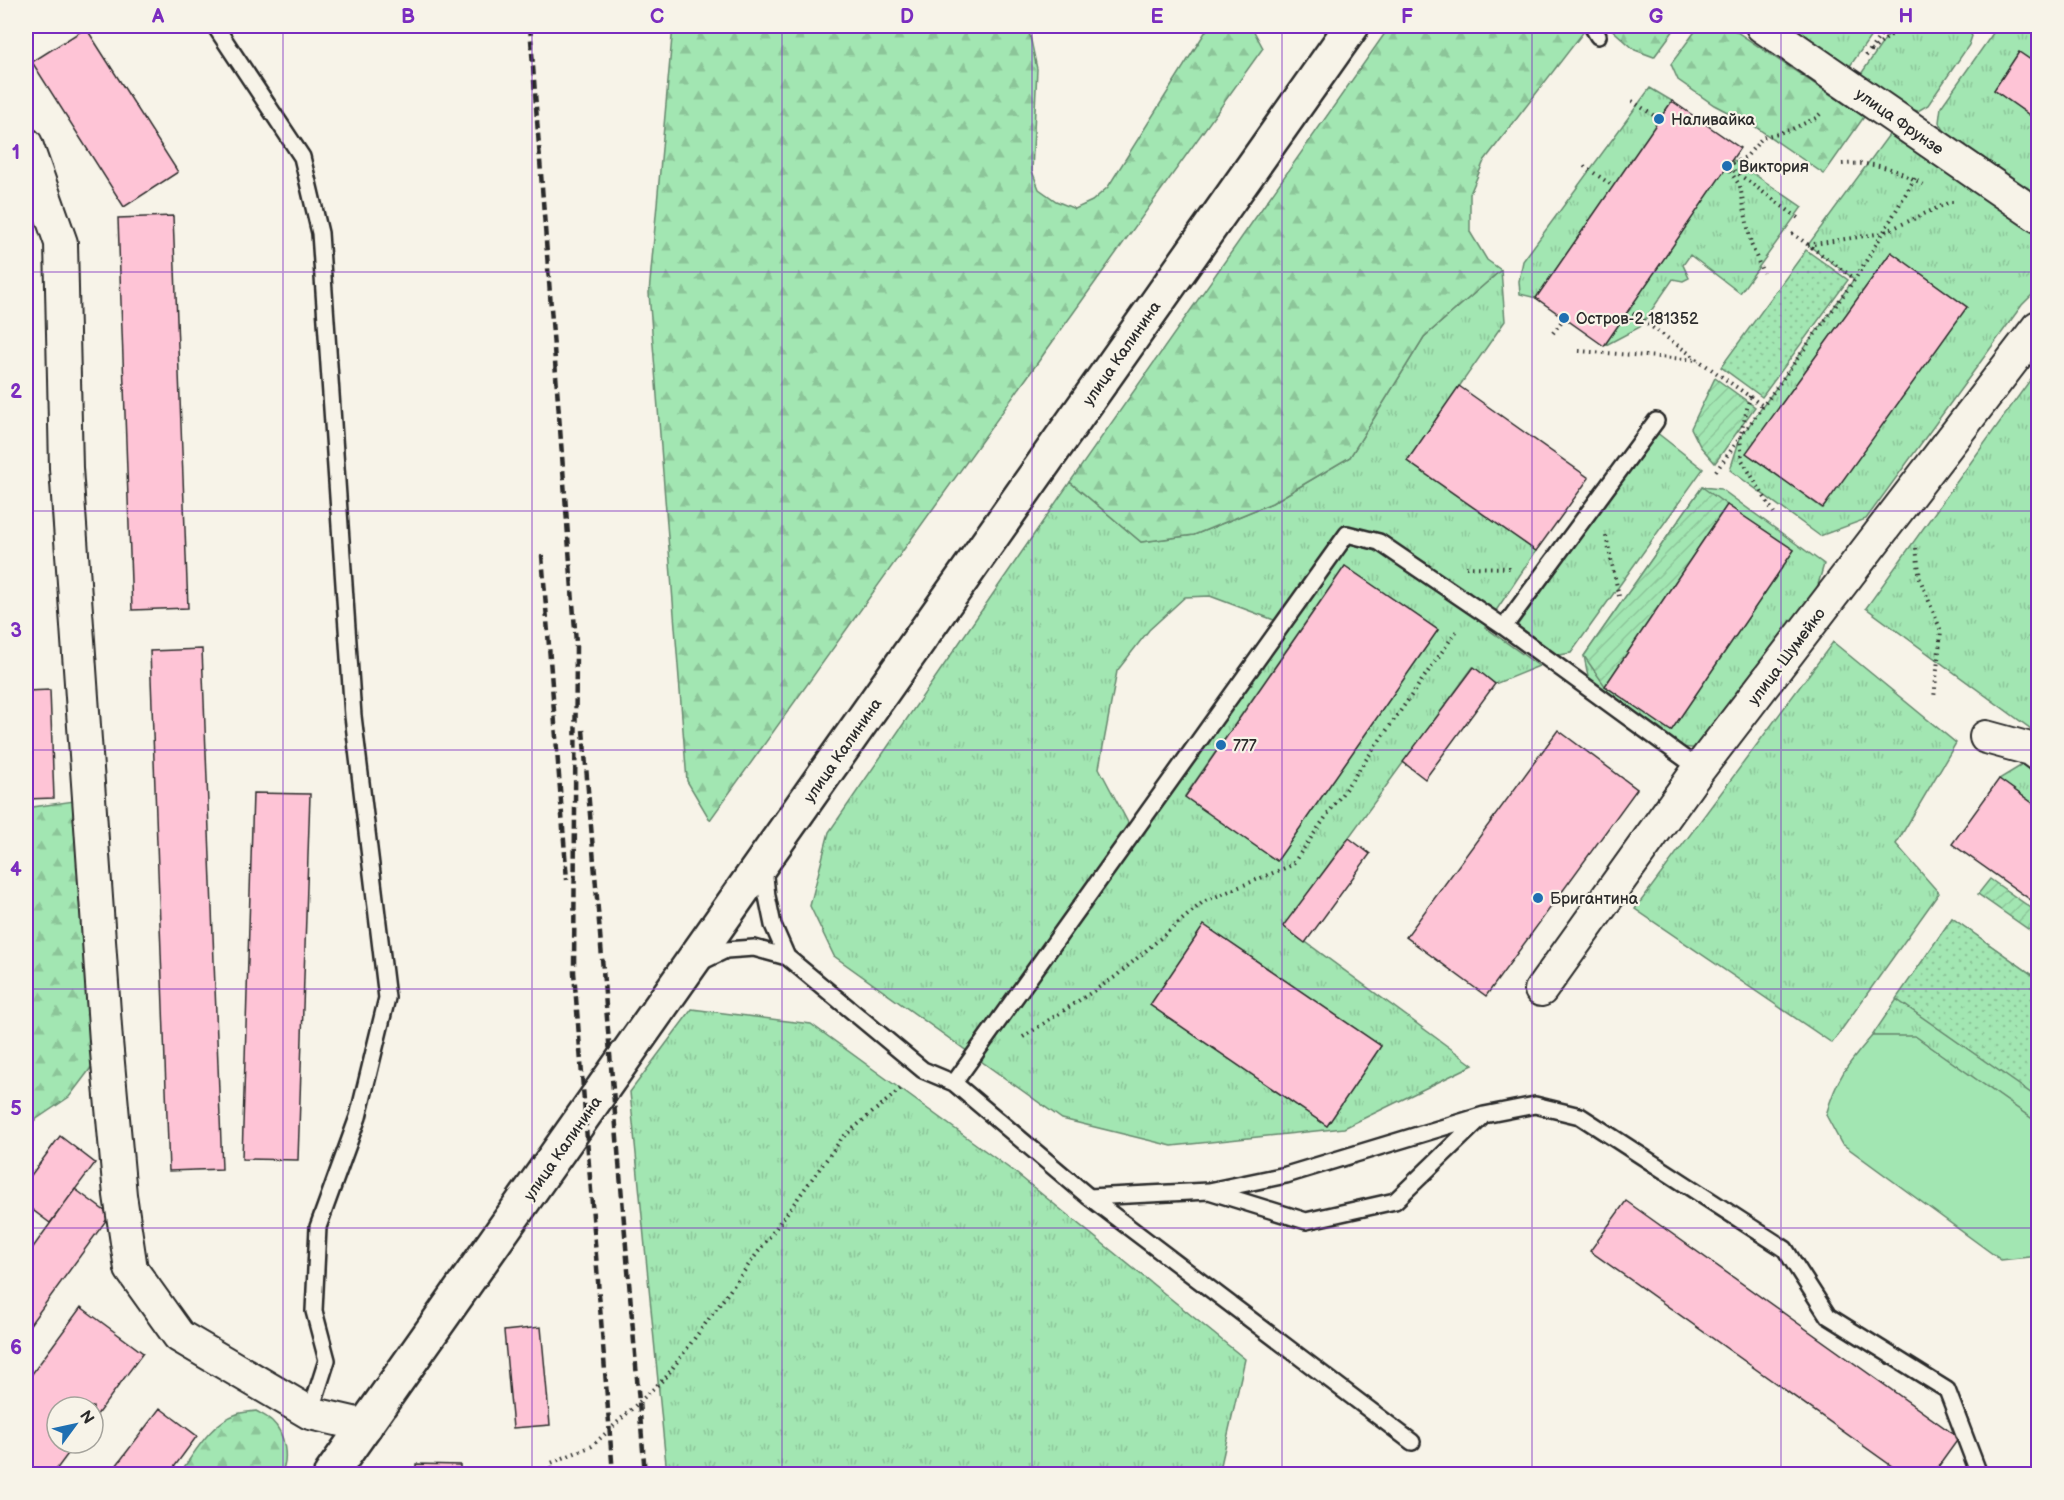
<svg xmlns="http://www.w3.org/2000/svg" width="2064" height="1500" font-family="'Balsamiq Sans',sans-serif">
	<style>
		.grass { fill: url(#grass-tufts); stroke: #66886e; stroke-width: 1.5; fill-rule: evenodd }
		.forest { fill: url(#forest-firs); stroke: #66886e; stroke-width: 1.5 }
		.park { fill: url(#park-dots); stroke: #66886e; stroke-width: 1.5 }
		.garden { fill: url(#garden-furrows); stroke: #66886e; stroke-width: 1.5 }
		.pitch { fill: #a2e6b2; stroke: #66886e; stroke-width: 1.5 }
		.building { fill: #fec4d6; stroke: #2b2b2b; stroke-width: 1.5 }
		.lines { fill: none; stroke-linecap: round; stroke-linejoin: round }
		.service-casing { stroke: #2b2b2b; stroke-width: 20 }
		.minor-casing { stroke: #2b2b2b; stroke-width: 36 }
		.secondary-casing { stroke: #2b2b2b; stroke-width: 38 }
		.path { stroke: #2b2b2b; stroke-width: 4; stroke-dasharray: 1.5 4.5; stroke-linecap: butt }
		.service { stroke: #f7f3e8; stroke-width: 15 }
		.minor { stroke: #f7f3e8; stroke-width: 32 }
		.secondary { stroke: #f7f3e8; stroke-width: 33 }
		.rail { stroke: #2b2b2b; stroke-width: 4.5; stroke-dasharray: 9 4.5; stroke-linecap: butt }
		.grid { fill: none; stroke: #7b2cbf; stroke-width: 1.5; stroke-opacity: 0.55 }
		.poi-dot { fill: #1f6fb2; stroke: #f7f3e8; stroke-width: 2 }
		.labels { text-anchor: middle; stroke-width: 4.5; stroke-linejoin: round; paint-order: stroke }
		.poi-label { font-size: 16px; fill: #2b2b2b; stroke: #f7f3e8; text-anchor: start }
		.street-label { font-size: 16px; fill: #2b2b2b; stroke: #f7f3e8 }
		.neatline { fill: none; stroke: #7b2cbf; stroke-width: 2 }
		.grid-label { font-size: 20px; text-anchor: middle; font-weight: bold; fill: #7b2cbf }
	</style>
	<defs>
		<pattern id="grass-tufts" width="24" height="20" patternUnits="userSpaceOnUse" patternTransform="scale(1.5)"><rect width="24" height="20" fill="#a2e6b2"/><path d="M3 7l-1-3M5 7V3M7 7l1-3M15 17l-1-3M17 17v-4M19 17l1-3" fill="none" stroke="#8cc599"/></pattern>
		<pattern id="forest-firs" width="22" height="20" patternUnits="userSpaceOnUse" patternTransform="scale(1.5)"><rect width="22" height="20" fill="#a2e6b2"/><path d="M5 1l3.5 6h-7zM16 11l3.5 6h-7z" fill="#8cc599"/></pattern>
		<pattern id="park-dots" width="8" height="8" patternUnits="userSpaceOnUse" patternTransform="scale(1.5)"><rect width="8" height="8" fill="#a2e6b2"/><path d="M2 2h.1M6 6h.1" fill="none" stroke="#8cc599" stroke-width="1.8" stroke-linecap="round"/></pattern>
		<pattern id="garden-furrows" width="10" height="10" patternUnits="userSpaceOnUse" patternTransform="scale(1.5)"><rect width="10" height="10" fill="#a2e6b2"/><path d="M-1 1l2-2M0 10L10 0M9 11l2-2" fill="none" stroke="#8cc599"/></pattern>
	</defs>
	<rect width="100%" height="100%" fill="#f7f3e8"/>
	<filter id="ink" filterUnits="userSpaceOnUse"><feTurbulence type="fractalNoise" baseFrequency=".0167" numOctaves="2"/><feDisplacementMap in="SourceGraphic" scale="12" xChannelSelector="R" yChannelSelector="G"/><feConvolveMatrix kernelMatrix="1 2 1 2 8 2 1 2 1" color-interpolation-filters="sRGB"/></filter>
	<g filter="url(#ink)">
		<!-- grass -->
		<path class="grass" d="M 1792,26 L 1878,26 L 1850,66 Z
			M 1894,26 L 1966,26 L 1972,36 L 1969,45 L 1928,105 L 1918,111 L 1910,109 L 1861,74 Z
			M 1998,26 L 2038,26 L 2038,65 L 2019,52 L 1994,90 L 2038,121 L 2038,200 L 1947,135 L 1939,122 L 1941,107 Z
			M 1650,88 L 1672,101 L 1536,298 L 1520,294 L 1519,281 L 1523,261 Z
			M 1891,132 L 2038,233 L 2038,289 L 2022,305 L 1866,519 L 1820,536 L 1730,470 L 1740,438 L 1854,279 L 1808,245 ZM 1891,252 L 1967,307 L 1822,508 L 1747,453 Z
			M 1732,159 L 1802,207 L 1740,293 L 1690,255 L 1683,265 L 1689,278 L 1683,281 L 1673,279 L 1640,327 L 1604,346 Z
			M 1501,270 L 1505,321 L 1407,461 L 1536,551 L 1485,627 L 1539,666 L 1495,684 L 1473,667 L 1284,926 L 1473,1065 L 1344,1128 L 1172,1146 L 1062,1119 L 834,956 L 810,906 L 829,832 L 1070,482 L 1141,542 L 1194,535 L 1272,503 L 1350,457 L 1424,337 ZM 1345,566 L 1438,630 L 1277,861 L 1185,796 ZM 1210,596 L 1282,623 L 1133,832 L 1099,768 L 1117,671 L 1149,630 L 1185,597 ZM 1204,925 L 1381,1046 L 1327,1126 L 1150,1005 Z
			M 2038,369 L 2038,734 L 1866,608 Z
			M 1656,432 L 1703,469 L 1571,653 L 1554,656 L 1516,627 Z
			M 1702,487 L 1721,489 L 1824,564 L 1813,602 L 1704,749 L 1679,747 L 1590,686 L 1584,656 ZM 1727,505 L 1794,550 L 1671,731 L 1605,685 Z
			M 1833,642 L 1956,743 L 1896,844 L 1939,893 L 1832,1043 L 1635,909 Z
			M 2032,759 L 2038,763 L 2038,807 L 1999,779 Z
			M 1952,918 L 2038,979 L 2038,1123 L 1915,1037 L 1872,1036 Z
			M 692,1009 L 811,1024 L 1017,1174 L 1245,1359 L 1219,1474 L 667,1474 L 630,1092 Z"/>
		<!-- forest -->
		<path class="forest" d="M 673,26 L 1028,26 L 1037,69 L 1032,171 L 1039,189 L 1056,201 L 1075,209 L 1092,201 L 1108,187 L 1209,26 L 1251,26 L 1263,48 L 710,820 L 687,781 L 649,293 Z
			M 1390,26 L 1585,26 L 1582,34 L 1484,161 L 1470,194 L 1470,232 L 1487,260 L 1501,270 L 1424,337 L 1350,457 L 1272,503 L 1194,535 L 1141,542 L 1070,482 Z
			M 1608,26 L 1677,26 L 1654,57 L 1635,50 Z
			M 1699,26 L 1728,26 L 1864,117 L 1824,174 L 1754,126 L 1714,105 L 1678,80 L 1671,64 Z
			M 74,801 L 94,1064 L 69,1097 L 26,1126 L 26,808 Z
			M 256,1411 C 261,1414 268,1417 272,1421 C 285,1433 290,1461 280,1474 L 179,1474 C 195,1453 210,1423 237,1414 C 243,1412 250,1412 256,1411 Z"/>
		<!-- park -->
		<path class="park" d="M 1806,250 L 1848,280 L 1762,397 L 1721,367 Z
			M 1952,918 L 2038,979 L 2038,1098 L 1896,999 Z"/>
		<!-- garden -->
		<path class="garden" d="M 1715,378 L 1755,407 L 1715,463 L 1700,446 L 1691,428 Z
			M 1702,487 L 1727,505 L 1605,686 L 1584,656 Z
			M 1990,879 L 2038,913 L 2038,936 L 1978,894 Z"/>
		<!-- pitch -->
		<path class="pitch" d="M 1872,1036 L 1915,1036 L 2038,1123 L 2038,1256 L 2001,1260 L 1841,1143 L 1826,1115 C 1837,1077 1847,1065 1872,1036 Z"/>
		<!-- building -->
		<path class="building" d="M 86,28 L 178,172 L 124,207 L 32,62 Z
			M 2019,52 L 2038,65 L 2038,121 L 1994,90 Z
			M 1672,101 L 1740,148 L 1604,346 L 1536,298 Z
			M 173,216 L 188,608 L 132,610 L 118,218 Z
			M 1891,252 L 1967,307 L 1823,508 L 1746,453 Z
			M 1459,386 L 1589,478 L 1536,551 L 1407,461 Z
			M 26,393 L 28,469 L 26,469 Z
			M 1727,505 L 1794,550 L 1671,731 L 1605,686 Z
			M 1345,566 L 1438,630 L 1277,861 L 1185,797 Z
			M 202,649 L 222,1169 L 169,1171 L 150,651 Z
			M 1474,667 L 1495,684 L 1425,779 L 1403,762 Z
			M 50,690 L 54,798 L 26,799 L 26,691 Z
			M 1558,730 L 1637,789 L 1486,996 L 1406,937 Z
			M 1999,779 L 2038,807 L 2038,905 L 1952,844 Z
			M 253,793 L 310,794 L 298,1160 L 242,1159 Z
			M 1349,838 L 1370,854 L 1305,943 L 1283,926 Z
			M 1204,925 L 1381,1046 L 1327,1126 L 1150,1005 Z
			M 60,1136 L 95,1163 L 50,1223 L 26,1205 L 26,1182 Z
			M 75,1189 L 110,1215 L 26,1330 L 26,1257 Z
			M 1626,1201 L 1959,1438 L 1933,1474 L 1903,1474 L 1590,1251 Z
			M 81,1307 L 143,1353 L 93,1420 L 93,1407 L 57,1407 L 57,1443 L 76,1443 L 53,1474 L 26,1474 L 26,1382 Z
			M 541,1327 L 550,1425 L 513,1428 L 504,1331 Z
			M 160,1408 L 197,1436 L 169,1474 L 110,1474 Z
			M 416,1464 L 460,1465 L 460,1474 L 416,1474 Z"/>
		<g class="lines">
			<!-- service casing -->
			<g class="service-casing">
				<path id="service" d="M 215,26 L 302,157 L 320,233 L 353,716 L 387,998 L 358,1117 L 318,1227 L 314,1311 L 327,1360 L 310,1413
					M 1592,26 L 1598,36
					M 1504,627 L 1656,421
					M 787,957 L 923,1070 L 954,1083 L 1089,1197 L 1412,1442
					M 701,962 L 726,950 L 754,948 L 787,957 L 773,925 L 767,896 L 764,867
					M 954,1083 L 1347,534 L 1379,542 L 1504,627 L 1699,769
					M 1209,1191 L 1286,1175 L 1484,1115 L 1535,1105 L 1580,1116 L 1785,1249 L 1828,1316 L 1947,1390 L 1979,1474
					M 1089,1197 L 1209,1191 L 1306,1221 L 1395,1201 L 1481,1118"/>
			</g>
			<!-- minor casing -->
			<g class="minor-casing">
				<path id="minor" d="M 1762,26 L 2038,216
					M 26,144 L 61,243 L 66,468 L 106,1041 L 120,1195 L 131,1269 L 179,1336 L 310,1413 L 366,1426
					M 1986,737 L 2030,749 L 2038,755
					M 1541,990 L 1699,769 L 2038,327"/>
			</g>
			<!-- secondary casing -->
			<g class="secondary-casing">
				<path id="secondary" d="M 331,1474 L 1352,26"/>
			</g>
			<!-- path -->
			<path class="path" d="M 1871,51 L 1902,26
				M 1866,56 L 1887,26
				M 1632,101 L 1659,119
				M 1842,164 C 1876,162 1895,168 1924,185
				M 1584,166 L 1613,186
				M 1727,166 L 1746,157 L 1763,137 L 1790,130 L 1816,118 L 1823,111
				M 1727,166 L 1740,186 L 1751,244 L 1763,273
				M 1729,167 L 1801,220
				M 1792,233 L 1855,279
				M 1808,245 L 1883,233 L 1916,176
				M 1628,310 L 1763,406
				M 1553,333 L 1564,318
				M 1579,351 L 1699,360
				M 1750,396 L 1740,438 L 1742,460 L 1774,513
				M 1716,471 L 1855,279 L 1883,233 L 1950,202 L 1953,202
				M 1606,536 L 1619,596
				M 1916,548 L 1920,579 L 1941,631 L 1934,698
				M 1466,567 L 1512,568
				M 1023,1037 L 1115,977 L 1203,902 L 1292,865 L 1458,629
				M 552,1474 L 551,1463 L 592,1446 L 666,1377 L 843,1137 L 903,1087"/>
			<!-- service -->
			<use href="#service" class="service"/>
			<!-- minor -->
			<use href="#minor" class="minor"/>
			<!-- secondary -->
			<use href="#secondary" class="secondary"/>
			<!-- rail -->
			<path class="rail" d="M 530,26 L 576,643 L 574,972 L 613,1474
				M 542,555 L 567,880
				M 583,730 L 645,1474"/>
		</g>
	</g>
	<!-- grid -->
	<path class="grid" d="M 283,26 L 283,1474M 532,26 L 532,1474M 782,26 L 782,1474M 1032,26 L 1032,1474M 1282,26 L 1282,1474M 1532,26 L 1532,1474M 1781,26 L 1781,1474M 26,272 L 2038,272M 26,511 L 2038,511M 26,750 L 2038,750M 26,989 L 2038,989M 26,1228 L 2038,1228"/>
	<!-- markers -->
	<g class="poi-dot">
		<circle cx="1659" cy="119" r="6"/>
		<circle cx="1727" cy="166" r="6"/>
		<circle cx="1564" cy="318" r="6"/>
		<circle cx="1221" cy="745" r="6"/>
		<circle cx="1538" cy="898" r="6"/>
	</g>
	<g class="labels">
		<!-- poi labels -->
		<g class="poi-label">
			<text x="1671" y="125">Наливайка</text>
			<text x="1739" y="172">Виктория</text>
			<text x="1576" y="324">Остров-2 181352</text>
			<text x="1233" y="751">777</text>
			<text x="1550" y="904">Бригантина</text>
		</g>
		<!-- street labels -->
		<g class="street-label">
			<text transform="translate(1900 121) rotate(35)" y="6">улица Фрунзе</text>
			<text transform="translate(1121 353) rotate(-55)" y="6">улица Калинина</text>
			<text transform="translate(1786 656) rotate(-53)" y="6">улица Шумейко</text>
			<text transform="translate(842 750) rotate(-55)" y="6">улица Калинина</text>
			<text transform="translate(562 1148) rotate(-55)" y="6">улица Калинина</text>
		</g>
	</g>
	<!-- margin -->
	<rect width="2064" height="1500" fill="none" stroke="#f7f3e8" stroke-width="66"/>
	<!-- north arrow -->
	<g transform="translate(75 1425) rotate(57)"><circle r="28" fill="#f7f3e8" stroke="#a5a39c" stroke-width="1.5"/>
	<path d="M0-4.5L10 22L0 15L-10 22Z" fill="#1f6fb2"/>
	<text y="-9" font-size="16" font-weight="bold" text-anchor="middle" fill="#2b2b2b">N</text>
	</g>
	<rect x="33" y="33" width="1998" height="1434" class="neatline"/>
	<g class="grid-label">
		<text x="158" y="23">A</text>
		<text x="408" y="23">B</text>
		<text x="657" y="23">C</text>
		<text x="907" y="23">D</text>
		<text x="1157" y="23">E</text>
		<text x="1407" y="23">F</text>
		<text x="1656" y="23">G</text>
		<text x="1906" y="23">H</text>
		<text x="16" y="159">1</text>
		<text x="16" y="398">2</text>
		<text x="16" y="637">3</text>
		<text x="16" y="876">4</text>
		<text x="16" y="1115">5</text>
		<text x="16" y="1354">6</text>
	</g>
</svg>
